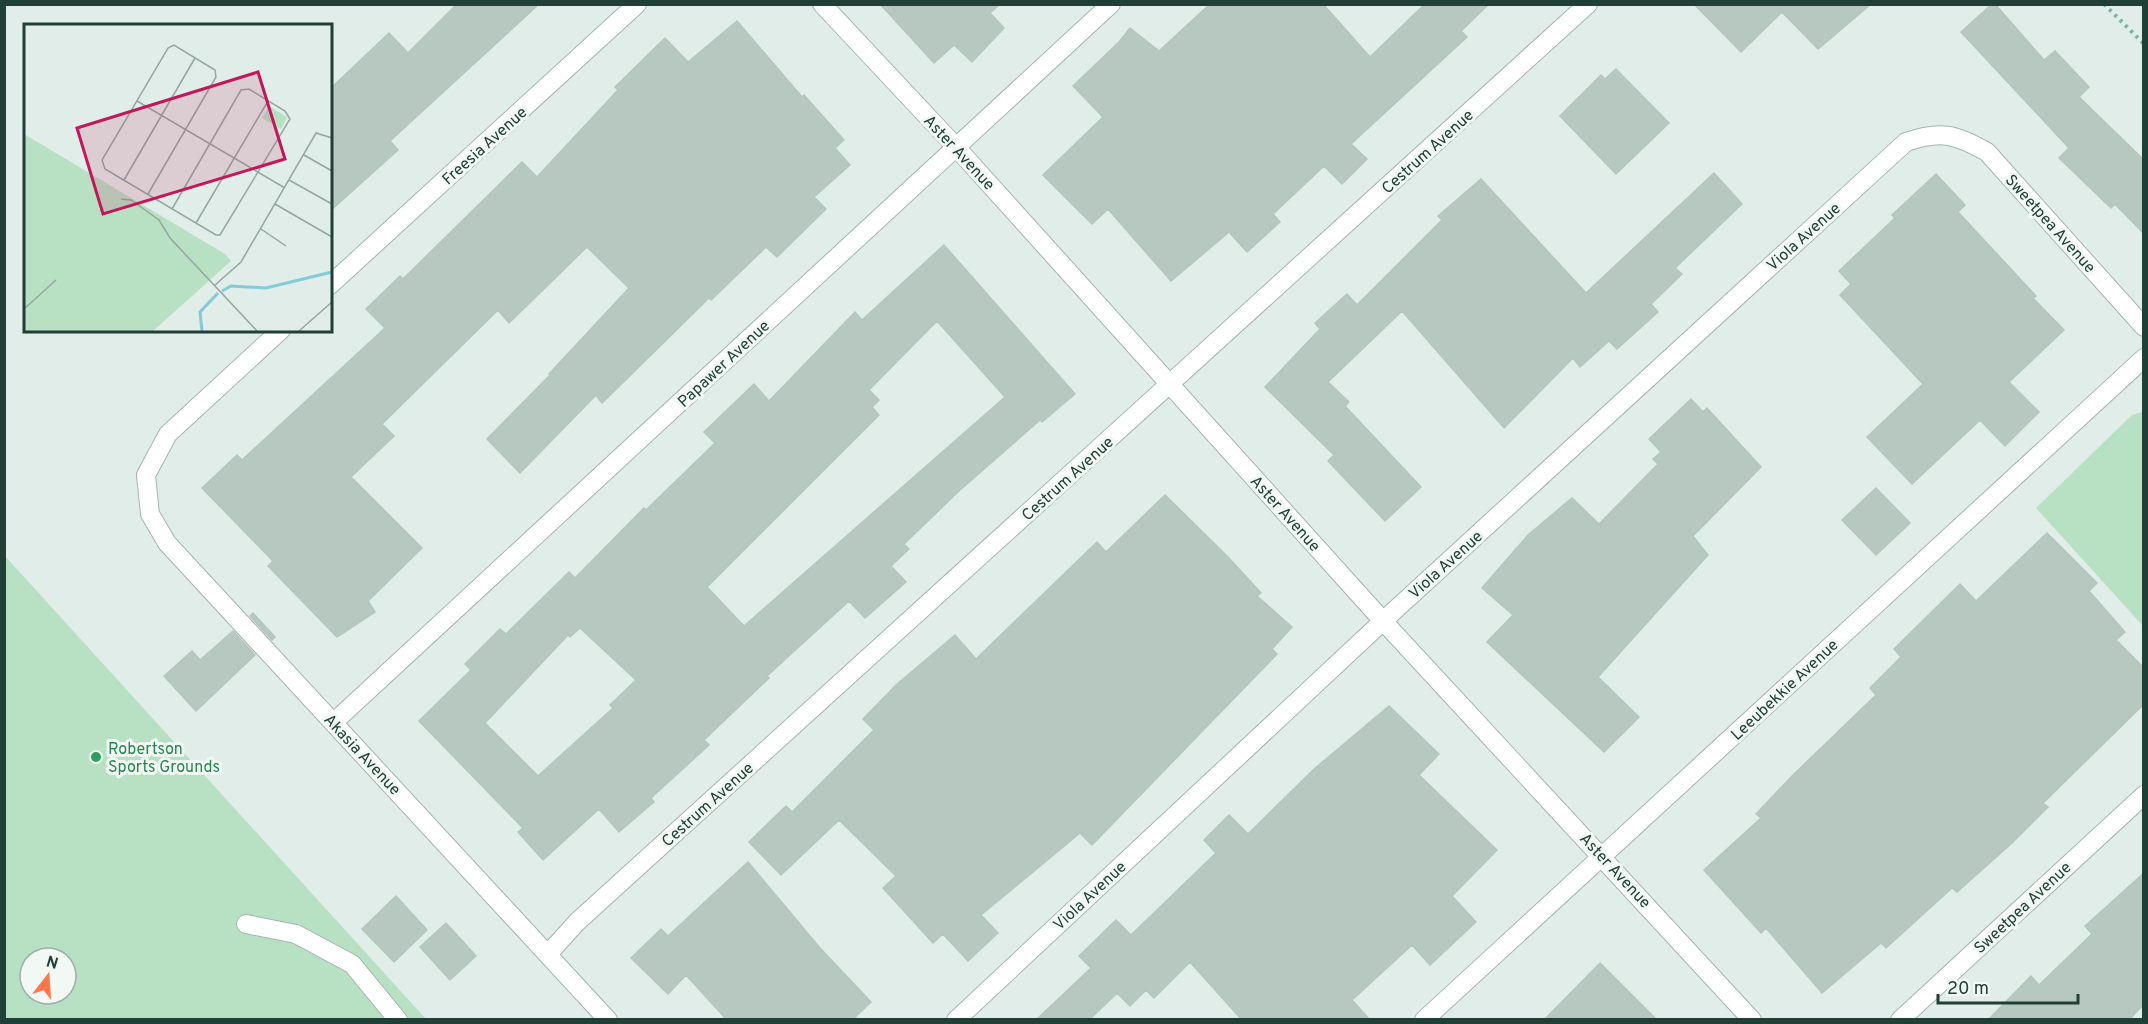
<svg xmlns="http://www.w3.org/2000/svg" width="2148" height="1024" font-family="Overpass,sans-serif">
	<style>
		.green { fill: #b8e0c3; fill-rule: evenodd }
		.building { fill: #b6c8c0; stroke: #b3c7bf; stroke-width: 1.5; fill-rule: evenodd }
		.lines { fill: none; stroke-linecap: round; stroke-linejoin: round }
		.service-casing { stroke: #a3b5af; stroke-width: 20 }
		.minor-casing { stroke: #a3b5af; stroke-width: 20 }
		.path { stroke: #7eb4a3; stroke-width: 4; stroke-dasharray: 3 4.5; stroke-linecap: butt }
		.service { stroke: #fff; stroke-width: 18 }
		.minor { stroke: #fff; stroke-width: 18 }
		.leisure-dot { fill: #2e9e5b; stroke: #f2f9f5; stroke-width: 2 }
		.labels { text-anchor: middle; stroke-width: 6; stroke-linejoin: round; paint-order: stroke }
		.street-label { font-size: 16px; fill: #203f37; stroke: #f2f9f5 }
		.leisure-label { font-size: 16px; fill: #27864d; stroke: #f2f9f5; text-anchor: start }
		.inset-river { fill: none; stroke: #84cad7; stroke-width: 3 }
		.inset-road { fill: none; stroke: #94a7a1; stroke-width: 1.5 }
		.view { fill: #c2185b; fill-opacity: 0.15; stroke: #c2185b; stroke-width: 3 }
		.inset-edge { fill: none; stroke: #203f37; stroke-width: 3 }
	</style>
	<rect width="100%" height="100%" fill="#e1ede8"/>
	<!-- green -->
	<path class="green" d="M 2143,412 L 2144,412 L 2143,626 L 2036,508 L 2132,415 Z
		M 5,556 L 426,1019 L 5,1019 ZM 30,958 L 66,958 L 66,994 L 30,994 Z"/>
	<!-- building -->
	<path class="building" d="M 457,4 L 539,4 L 390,141 L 398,150 L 330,211 L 330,89 L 389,33 L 408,53 Z
		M 880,4 L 1000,4 L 990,13 L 1004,28 L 972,62 L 954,45 L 934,63 Z
		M 1210,4 L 1323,4 L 1370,57 L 1425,4 L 1489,4 L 1461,31 L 1467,37 L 1351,144 L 1367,159 L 1342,184 L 1324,166 L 1273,214 L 1280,222 L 1247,252 L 1229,232 L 1171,281 L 1108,209 L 1092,224 L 1043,175 L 1103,117 L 1073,86 L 1119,42 L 1130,28 L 1159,51 Z
		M 1694,4 L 1871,4 L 1818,49 L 1782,12 L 1741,52 Z
		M 1992,4 L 1995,4 L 2044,60 L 2055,51 L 2089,87 L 2079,97 L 2144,160 L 2144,234 L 2115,204 L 2111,208 L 2059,158 L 2069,148 L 1961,32 Z
		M 737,21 L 802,97 L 804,95 L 844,140 L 835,148 L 850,165 L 814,197 L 826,209 L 777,257 L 766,247 L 711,300 L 709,298 L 602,403 L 596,395 L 520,473 L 487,439 L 550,375 L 549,374 L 629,288 L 587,247 L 509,323 L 498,310 L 382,424 L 394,436 L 351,477 L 422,548 L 368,601 L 375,612 L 337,637 L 268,566 L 273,561 L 202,488 L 237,455 L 242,460 L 385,328 L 366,309 L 400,276 L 403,279 L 522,162 L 537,177 L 618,90 L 615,87 L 665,38 L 688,62 Z
		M 1616,69 L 1669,123 L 1616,174 L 1560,116 L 1601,75 L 1605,79 Z
		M 1714,173 L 1742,204 L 1675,268 L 1682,274 L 1651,304 L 1658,312 L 1617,349 L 1609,341 L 1580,367 L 1573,358 L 1504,428 L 1402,311 L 1328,382 L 1349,402 L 1345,406 L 1421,487 L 1385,521 L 1328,461 L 1334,455 L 1265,387 L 1320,329 L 1315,323 L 1347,294 L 1357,305 L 1442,220 L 1438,216 L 1481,179 L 1586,293 Z
		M 1936,174 L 1965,205 L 1958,212 L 2036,296 L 2033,298 L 2064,330 L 2009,382 L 2039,412 L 2005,446 L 1980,420 L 1912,484 L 1867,437 L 1923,384 L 1840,295 L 1851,284 L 1839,271 L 1895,218 L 1892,215 Z
		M 944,245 L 1075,394 L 1042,422 L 1040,420 L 959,491 L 904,544 L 909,549 L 891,566 L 906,582 L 865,618 L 849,601 L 767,676 L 769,678 L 704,740 L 709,745 L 651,798 L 654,802 L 619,832 L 599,809 L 543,860 L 518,832 L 523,828 L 419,721 L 471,670 L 465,664 L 500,629 L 506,634 L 569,572 L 575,578 L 644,508 L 646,510 L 715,443 L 704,432 L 754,384 L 769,401 L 855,312 L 862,320 ZM 937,321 L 1005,397 L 744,626 L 707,587 L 879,415 L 872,407 L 879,400 L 869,390 ZM 580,628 L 636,680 L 610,705 L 613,708 L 538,776 L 485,723 L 568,635 L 570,637 Z
		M 1691,399 L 1703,412 L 1707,408 L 1761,467 L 1693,536 L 1708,555 L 1598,677 L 1639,717 L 1604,752 L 1487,642 L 1513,615 L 1482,588 L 1528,535 L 1572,498 L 1599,524 L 1658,464 L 1653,459 L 1661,452 L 1649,439 Z
		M 1876,488 L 1910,523 L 1876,555 L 1842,520 Z
		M 1165,495 L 1227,556 L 1261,593 L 1257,596 L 1292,627 L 1272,649 L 1277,654 L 1092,845 L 1080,833 L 981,915 L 998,933 L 968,961 L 943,934 L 933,943 L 883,888 L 896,876 L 839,820 L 781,875 L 749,842 L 786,806 L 792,812 L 874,730 L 863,719 L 896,685 L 955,635 L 976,659 L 1097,542 L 1106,552 Z
		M 2047,533 L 2097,583 L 2089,591 L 2125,632 L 2116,640 L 2144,668 L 2144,704 L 2043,803 L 2048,807 L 2012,843 L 1957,892 L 1952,888 L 1886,948 L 1881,943 L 1822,993 L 1766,928 L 1761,933 L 1704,870 L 1761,818 L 1756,814 L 1791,777 L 1876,695 L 1870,688 L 1901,657 L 1894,649 L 1960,584 L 1976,601 Z
		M 253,613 L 275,637 L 272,640 L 250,616 Z
		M 233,631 L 255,655 L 196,711 L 164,676 L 192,651 L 200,660 Z
		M 1389,706 L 1439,754 L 1419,775 L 1497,850 L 1452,896 L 1476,922 L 1430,965 L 1412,945 L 1352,1000 L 1370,1020 L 1242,1020 L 1190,962 L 1154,998 L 1146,990 L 1130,1006 L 1117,993 L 1089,1020 L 1036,1020 L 1091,968 L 1079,956 L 1116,920 L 1131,935 L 1216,853 L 1204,840 L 1229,815 L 1248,834 L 1313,770 Z
		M 748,862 L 820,948 L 871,1002 L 852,1020 L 727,1020 L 686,975 L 668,994 L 631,958 L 661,929 L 668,936 Z
		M 2144,873 L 2144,1004 L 2129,1020 L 1988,1020 L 2031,976 L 2039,985 L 2092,934 L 2085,926 Z
		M 396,896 L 427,930 L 394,962 L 362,929 Z
		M 446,923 L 476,956 L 450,980 L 420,947 Z
		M 1600,963 L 1657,1020 L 1544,1020 Z"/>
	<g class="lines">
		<!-- service casing -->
		<g class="service-casing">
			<path id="service" d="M 246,924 L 296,934 L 352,964 L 398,1020"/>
		</g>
		<!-- minor casing -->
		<g class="minor-casing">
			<path id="minor" d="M 822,4 L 956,147 L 1383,621 L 1752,1020
				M 330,285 L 637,4
				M 281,330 L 168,434 L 146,475 L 150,514 L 167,543 L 608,1020
				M 334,722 L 1111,4
				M 549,953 L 577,922 L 1588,4
				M 956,1020 L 1383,621 L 1906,142 C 1941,130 1955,134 1987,152 L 2144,327
				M 1424,1020 L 2144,358
				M 1900,1020 L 2144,795"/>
		</g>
		<!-- path -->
		<path class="path" d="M 2104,4 L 2144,44"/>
		<!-- service -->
		<use href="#service" class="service"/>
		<!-- minor -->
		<use href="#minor" class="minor"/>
	</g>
	<!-- markers -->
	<circle class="leisure-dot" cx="96" cy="757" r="6"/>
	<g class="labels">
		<!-- street labels -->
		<g class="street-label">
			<text transform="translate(484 145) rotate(-42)" y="6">Freesia Avenue</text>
			<text transform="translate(1427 151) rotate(-42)" y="6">Cestrum Avenue</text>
			<text transform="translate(960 152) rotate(47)" y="6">Aster Avenue</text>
			<text transform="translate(2051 223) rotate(48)" y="6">Sweetpea Avenue</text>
			<text transform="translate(1803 236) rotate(-42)" y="6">Viola Avenue</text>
			<text transform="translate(723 363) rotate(-43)" y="6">Papawer Avenue</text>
			<text transform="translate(1067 478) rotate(-42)" y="6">Cestrum Avenue</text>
			<text transform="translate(1286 513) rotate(48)" y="6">Aster Avenue</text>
			<text transform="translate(1445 564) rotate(-42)" y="6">Viola Avenue</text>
			<text transform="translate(1784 689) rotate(-43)" y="6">Leeubekkie Avenue</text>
			<text transform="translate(363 754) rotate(47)" y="6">Akasia Avenue</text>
			<text transform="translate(707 804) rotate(-42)" y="6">Cestrum Avenue</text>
			<text transform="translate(1616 870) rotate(47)" y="6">Aster Avenue</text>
			<text transform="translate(1089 895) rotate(-43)" y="6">Viola Avenue</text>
			<text transform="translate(2022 907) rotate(-43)" y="6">Sweetpea Avenue</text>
		</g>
		<!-- leisure labels -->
		<g class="leisure-label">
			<text x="108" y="754">Robertson<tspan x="108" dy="18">Sports Grounds</tspan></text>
		</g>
	</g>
	<!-- overview -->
	<g transform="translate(24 24)">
		<rect width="308" height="308" fill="#e1ede8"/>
		<path d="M 245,82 L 263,93 L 257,105 L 238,94 ZM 0,110 L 201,230 L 207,237 L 129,307 L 0,307 Z" fill="#b8e0c3"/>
		<path class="inset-river" d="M 198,267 L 207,262 L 242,264 L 308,248M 178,307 L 176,288 L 194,269"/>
		<path class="inset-road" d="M 113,77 L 261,164M 280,131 L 308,147M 100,156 L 171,34M 265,156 L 308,180M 124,170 L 192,53 L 191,46 L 150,21 L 144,24 L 78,136 L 81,145 L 192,211 L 196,211 L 266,95 L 261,87 L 225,65 L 217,66 L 148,185M 97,175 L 107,176 L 135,196 L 146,214 L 233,307M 251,180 L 308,213M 172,199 L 244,77M 237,205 L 262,222M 191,261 L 217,238 L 292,109 L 308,114M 0,285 L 32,256M 275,307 L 308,278"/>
		<path class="view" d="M 234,48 L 261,135 L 79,190 L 53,104 Z"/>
		<rect width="308" height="308" class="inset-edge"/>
	</g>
	<!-- border -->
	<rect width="2148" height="1024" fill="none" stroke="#203f37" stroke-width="12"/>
	<!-- north arrow -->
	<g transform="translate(48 976) rotate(17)"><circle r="28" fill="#f2f9f5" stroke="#9eafa9" stroke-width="1.5"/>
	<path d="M0-4.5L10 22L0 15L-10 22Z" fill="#ff784d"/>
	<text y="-9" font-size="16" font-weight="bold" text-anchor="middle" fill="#203f37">N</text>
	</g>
	<!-- scale -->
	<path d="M1938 994v9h140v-9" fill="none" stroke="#203f37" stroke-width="3"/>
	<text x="1947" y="994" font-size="18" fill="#203f37" stroke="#f2f9f5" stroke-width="4.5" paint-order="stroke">20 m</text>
</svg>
